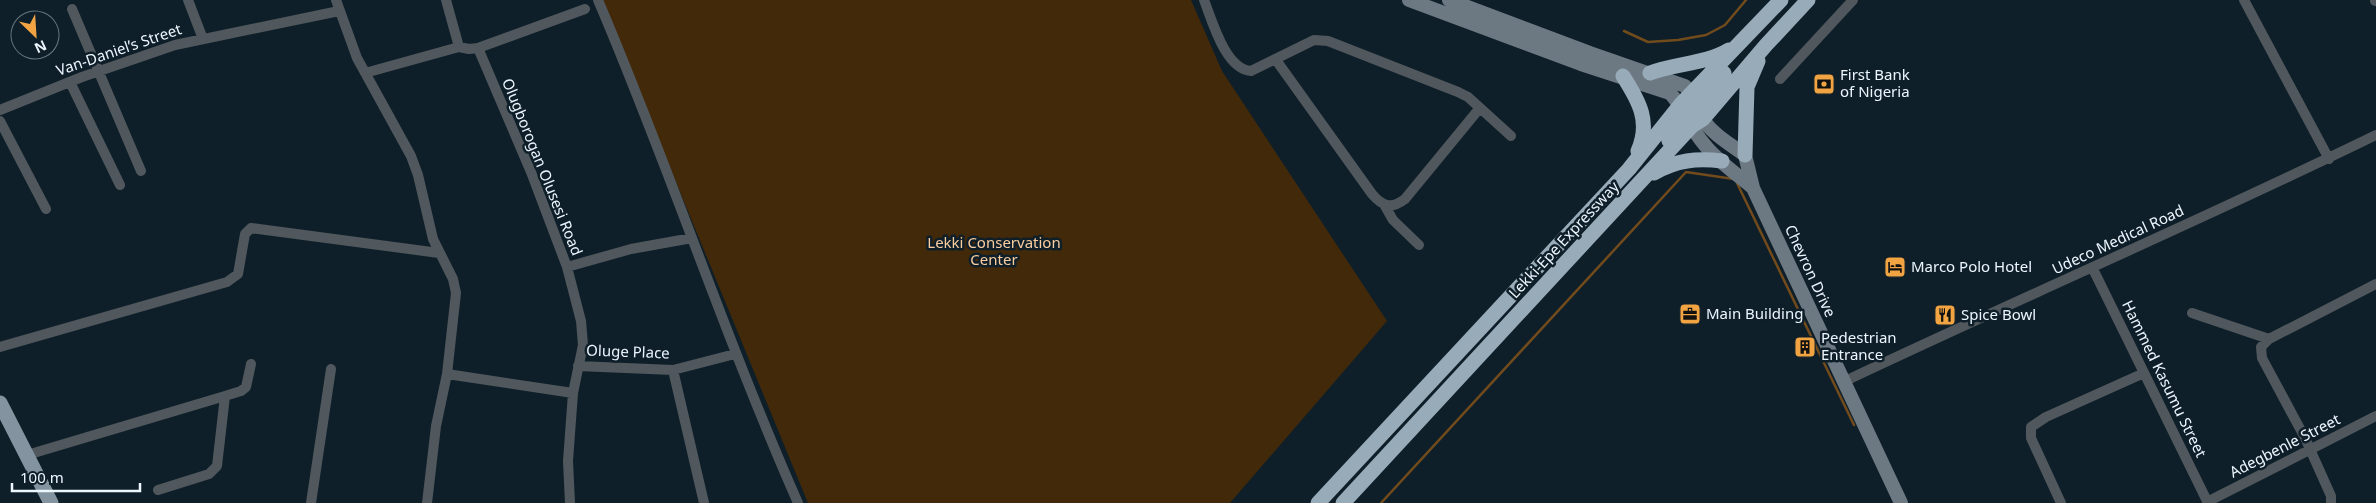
<svg xmlns="http://www.w3.org/2000/svg" width="2376" height="503" font-family="'Noto Sans',sans-serif">
	<style>
		.green { fill: #41290a }
		.lines { fill: none; stroke-linecap: round; stroke-linejoin: round }
		.stream { stroke: #714b1c; stroke-width: 2.5 }
		.street { stroke: #50585d; stroke-width: 10 }
		.secondary { stroke: #6d7982; stroke-width: 14 }
		.primary { stroke: #83939f; stroke-width: 15 }
		.highway { stroke: #98abb9; stroke-width: 15 }
		.labels { text-anchor: middle; stroke-width: 5; stroke-linejoin: round; paint-order: stroke }
		.street-label { font-size: 15px; fill: #ecf6fe; stroke: #0f1f29 }
		.poi-label { font-size: 15px; fill: #ecf6fe; stroke: #0f1f29; text-anchor: start }
		.park-label { font-size: 15px; fill: #f9cd9f; stroke: #0f1f29 }
	</style>
	<rect width="100%" height="100%" fill="#0f1f29"/>
	<!-- green -->
	<path class="green" d="M 601,0 L 1191,0 L 1222,71 L 1387,321 L 1230,503 L 808,503 Z"/>
	<g class="lines">
		<!-- stream -->
		<path class="stream" d="M 1624,31 L 1648,42 L 1678,40 L 1706,35 L 1725,25 L 1746,0
			M 1737,183 L 1854,425
			M 1381,503 L 1686,172 L 1734,179"/>
		<!-- street -->
		<path class="street" d="M 188,0 L 203,39
			M 336,0 L 357,58 L 411,156 L 418,175 L 433,239 L 453,279 L 456,293 L 447,374 L 436,426 L 427,503
			M 446,0 L 459,47
			M 598,0 C 669,166 725,338 798,503
			M 1204,0 C 1212,20 1225,69 1251,71 L 1314,40 L 1328,41 L 1458,92 L 1468,97 L 1511,136
			M 2244,0 L 2329,159
			M 2375,1 L 2376,0
			M 72,9 L 141,171
			M 478,48 L 585,9
			M 1276,60 L 1372,194 C 1383,207 1392,209 1405,199 L 1479,109
			M 365,73 L 459,47 L 469,49 L 478,48 L 531,172 L 567,267 L 581,321 L 583,345 L 573,393 L 568,461 L 570,503
			M 1780,79 L 1853,0
			M 70,82 L 120,185
			M 0,110 L 82,77 L 175,45 L 339,11
			M 0,121 L 46,209
			M 1385,206 L 1393,220 L 1419,245
			M 567,267 L 631,249 L 692,238
			M 2093,269 L 2208,503
			M 2192,313 L 2269,339
			M 0,347 L 227,282 L 238,274 L 245,234 L 251,228 L 439,253
			M 578,366 L 673,370 L 735,354
			M 673,370 L 704,503
			M 447,374 L 573,393
			M 1843,382 C 2020,298 2200,221 2376,135
			M 225,396 L 241,391 L 246,387 L 251,364
			M 27,455 L 225,396 L 217,466 L 209,474 L 158,490
			M 2207,502 L 2376,416
			M 311,503 L 331,369
			M 2061,503 L 2031,438 L 2031,427 L 2046,417 L 2144,373
			M 2331,503 L 2331,496 L 2305,438 L 2262,358 L 2261,347 L 2269,339 L 2376,284"/>
		<!-- secondary -->
		<path class="secondary" d="M 1409,0 L 1581,64 L 1670,93 C 1684,108 1690,128 1704,144 C 1717,161 1737,174 1753,188
			M 1449,0 L 1590,53 L 1685,86 C 1693,96 1696,107 1702,118 C 1712,134 1730,144 1745,155 L 1753,188 L 1901,503"/>
		<!-- primary -->
		<path class="primary" d="M 0,403 L 51,503"/>
		<!-- highway -->
		<path class="highway" d="M 1650,73 C 1676,63 1706,64 1729,50
			M 1623,76 C 1639,101 1651,122 1638,151
			M 1693,125 L 1698,109 L 1724,73
			M 1669,141 L 1680,125 L 1690,99
			M 1745,155 L 1747,87 L 1758,61
			M 1654,173 C 1676,160 1697,158 1722,161
			M 1318,503 L 1629,169 L 1681,104 L 1781,0
			M 1343,503 L 1692,126 L 1703,119 L 1766,45 L 1808,0"/>
	</g>
	<!-- icons -->
	<defs>
		<g id="bank-square" transform="scale(1.125)"><rect x="-9" y="-9" width="18" height="18" rx="4" fill="#f3a442" stroke="#0f1f29"/><path d="M-6-4H6V4H-6ZM0-2.3a2.3 2.3 0 1 0 0 4.6a2.3 2.3 0 1 0 0-4.6Z" fill="#111"/></g>
		<g id="hotel-square" transform="scale(1.125)"><rect x="-9" y="-9" width="18" height="18" rx="4" fill="#f3a442" stroke="#0f1f29"/><path d="M-6-4.5h1.5V1H6V5H4.5V3h-9V5H-6ZM-4 0a1.8 1.8 0 1 1 3.6 0ZM.5 0V-2.5h3Q6-2.5 6 0Z" fill="#111"/></g>
		<g id="office-square" transform="scale(1.125)"><rect x="-9" y="-9" width="18" height="18" rx="4" fill="#f3a442" stroke="#0f1f29"/><path d="M-6-3h4V-5.5h4V-3h4V5H-6ZM-1-4.5V-3h2v-1.5ZM-6 0V1H6V0Z" fill="#111"/></g>
		<g id="restaurant-square" transform="scale(1.125)"><rect x="-9" y="-9" width="18" height="18" rx="4" fill="#f3a442" stroke="#0f1f29"/><path d="M-5-6h1v4h1v-4h1v4h1v-4h1v5L-1.5 .5V6h-2V.5L-5-1ZM5-6V6H3V1.5H1.5Q1.5-4 5-6Z" fill="#111"/></g>
		<g id="building-square" transform="scale(1.125)"><rect x="-9" y="-9" width="18" height="18" rx="4" fill="#f3a442" stroke="#0f1f29"/><path d="M-4-6H4V6H1V3H-1V6H-4ZM-2.5-4.3h1.7v1.8h-1.7ZM.8-4.3h1.7v1.8H.8ZM-2.5-1h1.7V.8h-1.7ZM.8-1h1.7V.8H.8Z" fill="#111"/></g>
	</defs>
	<g fill-rule="evenodd">
		<use href="#bank-square" x="1824" y="84"/>
		<use href="#hotel-square" x="1895" y="267"/>
		<use href="#office-square" x="1690" y="314"/>
		<use href="#restaurant-square" x="1945" y="315"/>
		<use href="#building-square" x="1805" y="347"/>
	</g>
	<g class="labels">
		<!-- street labels -->
		<g class="street-label">
			<text transform="translate(119 50) rotate(-19)" y="5">Van-Daniel’s Street</text>
			<text transform="translate(542 167) rotate(68)" y="5">Olugborogan Olusesi Road</text>
			<text transform="translate(1564 240) rotate(-47)" y="5">Lekki-Epe Expressway</text>
			<text transform="translate(2118 240) rotate(-25)" y="5">Udeco Medical Road</text>
			<text transform="translate(1810 271) rotate(65)" y="5">Chevron Drive</text>
			<text transform="translate(628 352) rotate(2)" y="5">Oluge Place</text>
			<text transform="translate(2164 379) rotate(64)" y="5">Hammed Kasumu Street</text>
			<text transform="translate(2285 446) rotate(-27)" y="5">Adegbenle Street</text>
		</g>
		<!-- poi labels -->
		<g class="poi-label">
			<text x="1840" y="80">First Bank<tspan x="1840" dy="17">of Nigeria</tspan></text>
			<text x="1911" y="272">Marco Polo Hotel</text>
			<text x="1706" y="319">Main Building</text>
			<text x="1961" y="320">Spice Bowl</text>
			<text x="1821" y="343">Pedestrian<tspan x="1821" dy="17">Entrance</tspan></text>
		</g>
		<!-- park labels -->
		<g class="park-label">
			<text x="994" y="248">Lekki Conservation<tspan x="994" dy="17">Center</tspan></text>
		</g>
	</g>
	<!-- north arrow -->
	<g transform="translate(35 35) rotate(155)"><circle r="24" fill="#0f1f29" stroke="#67757e"/>
	<path d="M0-4L9 19L0 12L-9 19Z" fill="#f3a442"/>
	<text y="-8" font-size="14" font-weight="bold" text-anchor="middle" fill="#ecf6fe">N</text>
	</g>
	<!-- scale -->
	<path d="M12 483v8h128v-8" fill="none" stroke="#ecf6fe" stroke-width="2.5"/>
	<text x="20" y="483" font-size="15" fill="#ecf6fe" stroke="#0f1f29" stroke-width="4" paint-order="stroke">100 m</text>
</svg>
